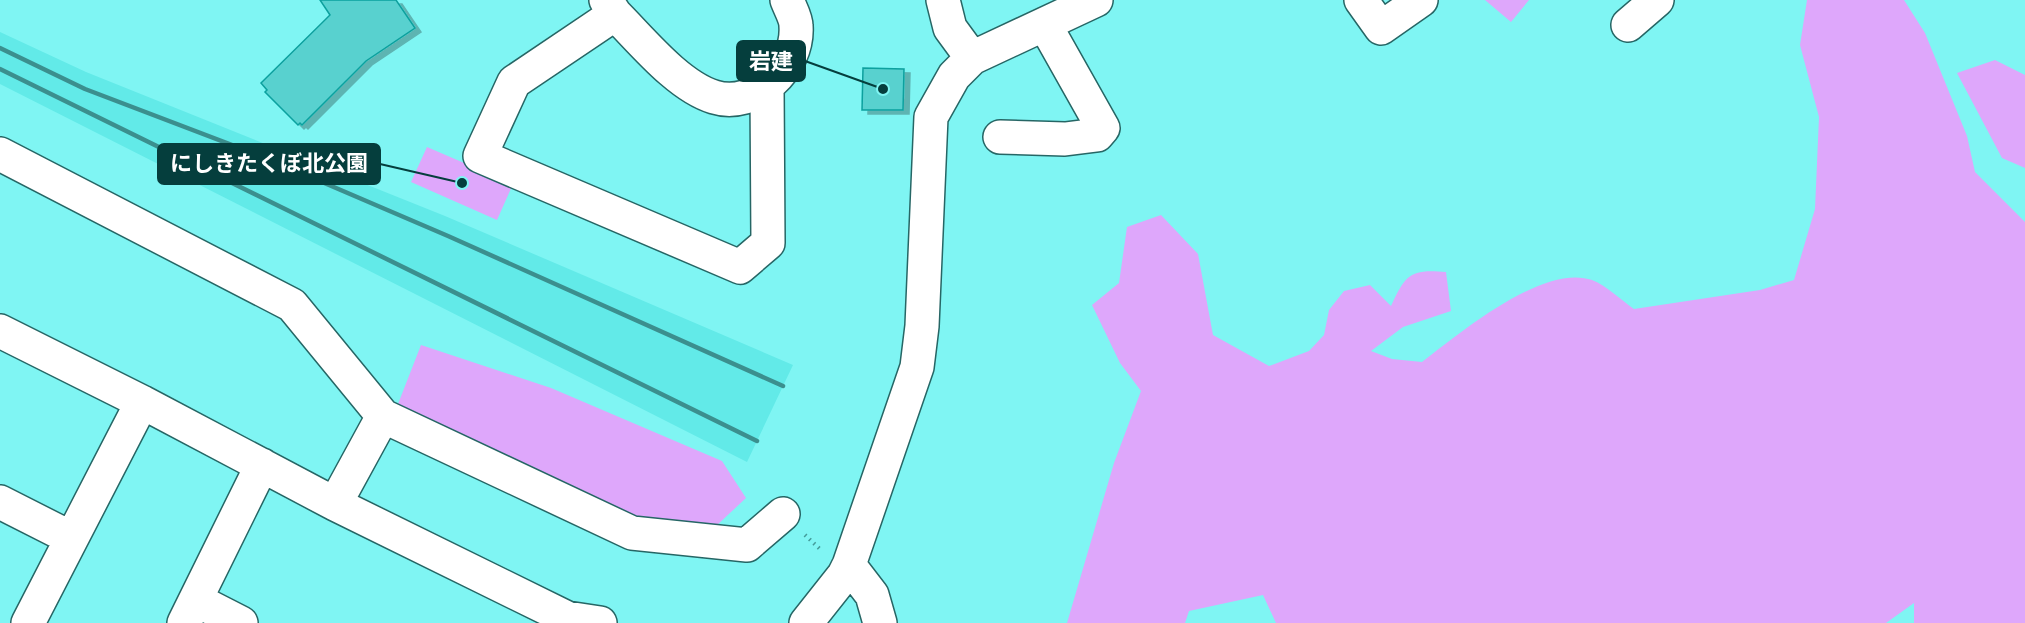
<svg xmlns="http://www.w3.org/2000/svg" width="2025" height="623" font-family="'Nunito Sans','Noto Sans JP',sans-serif">
	<style>
		.built { fill: #62eae8 }
		.green { fill: #dea7fb }
		.building { fill: #58d1cf; stroke: #0ca09e; stroke-width: 1.5; filter: url(#shadow) }
		.lines { fill: none; stroke-linecap: round; stroke-linejoin: round }
		.minor-casing { stroke: #266665; stroke-width: 36 }
		.path { stroke: #449c9a; stroke-width: 4; stroke-dasharray: 1.5 4.5; stroke-linecap: butt }
		.minor { stroke: #fff; stroke-width: 33 }
		.rail { stroke: #3b8f8e; stroke-width: 4.5 }
		.leader { fill: none; stroke: #053e3d; stroke-width: 2 }
		.callout-dot { fill: #053e3d; stroke: #7ff5f3; stroke-width: 2 }
		.callout { fill: #053e3d; stroke: #053e3d; stroke-width: 2 }
		.callout-label { font-size: 22px; text-anchor: middle; font-weight: bold; fill: #fff }
	</style>
	<defs>
		<filter id="shadow"><feDropShadow dx="6" dy="4" stdDeviation="0" flood-color="#0004"/></filter>
	</defs>
	<rect width="100%" height="100%" fill="#7ff5f3"/>
	<!-- built -->
	<path class="built" d="M 0,32 L 86,72 L 445,216 L 793,365 L 747,462 L 0,84 Z"/>
	<!-- green -->
	<path class="green" d="M 1485,0 L 1529,0 L 1511,22 Z
		M 1807,0 L 1904,0 L 1925,33 L 1967,136 L 1975,172 L 2025,222 L 2025,623 L 1914,623 L 1914,603 L 1886,623 L 1276,623 L 1263,595 L 1189,611 L 1185,623 L 1067,623 L 1114,463 L 1141,391 L 1120,363 L 1092,305 L 1119,283 L 1127,227 L 1161,215 L 1198,254 L 1213,335 L 1269,366 L 1309,351 L 1324,335 L 1329,310 L 1344,291 L 1370,285 L 1391,306 C 1406,274 1410,269 1446,272 L 1451,311 L 1403,327 L 1371,351 L 1392,359 L 1422,362 C 1459,334 1543,263 1592,280 C 1607,286 1621,300 1634,309 L 1760,290 L 1794,280 L 1815,209 L 1819,117 L 1800,45 Z
		M 1995,60 L 2025,75 L 2025,168 L 2002,158 L 1957,73 Z
		M 427,147 L 513,184 L 497,220 L 411,182 Z
		M 421,345 L 551,388 L 722,461 L 746,498 L 700,541 L 632,533 L 383,416 L 398,404 Z"/>
	<!-- building -->
	<path class="building" d="M 320,0 L 396,0 L 415,28 L 366,61 L 302,125 L 300,123 L 298,125 L 265,92 L 267,90 L 261,83 L 330,15 Z
		M 863,68 L 904,69 L 903,110 L 862,110 Z"/>
	<g class="lines">
		<!-- minor casing -->
		<g class="minor-casing">
			<path id="minor" d="M 606,0 L 615,14 C 642,41 678,86 714,97 C 755,110 799,67 796,26 C 796,18 790,8 787,0
				M 943,0 L 950,28 L 972,58
				M 1361,0 L 1381,28 L 1421,0
				M 615,14 L 514,82 L 480,156 L 740,267 L 768,243 L 767,87
				M 1628,25 L 1657,0
				M 1000,137 L 1065,139 L 1097,135 L 1103,128 L 1045,25
				M 0,154 L 292,305 L 383,416 L 632,533 L 747,545 L 783,514
				M 0,331 L 142,402 L 335,504 L 567,618 L 600,623
				M 0,502 L 71,538
				M 335,504 L 383,416
				M 849,565 L 872,595 L 880,623
				M 196,600 L 241,623
				M 28,623 L 142,402
				M 184,623 L 262,465
				M 806,623 L 844,575 L 849,565 L 917,367 L 922,326 L 931,117 L 954,76 L 972,58 L 1096,0"/>
		</g>
		<!-- path -->
		<path class="path" d="M 805,535 L 821,550"/>
		<!-- minor -->
		<use href="#minor" class="minor"/>
		<!-- rail -->
		<path class="rail" d="M 0,48 L 85,89 L 266,158 L 448,236 L 783,386
			M 0,69 L 757,441"/>
	</g>
	<!-- callouts -->
	<path class="leader" d="M883 89L805 61M462 183L380 164"/>
	<g class="callout-dot">
		<circle cx="883" cy="89" r="6"/>
		<circle cx="462" cy="183" r="6"/>
	</g>
	<g class="callout">
		<rect x="737" y="41" width="68" height="40" rx="6"/>
		<rect x="158" y="144" width="222" height="40" rx="6"/>
	</g>
	<g class="callout-label">
		<text x="771" y="69">岩建</text>
		<text x="269" y="171">にしきたくぼ北公園</text>
	</g>
</svg>
